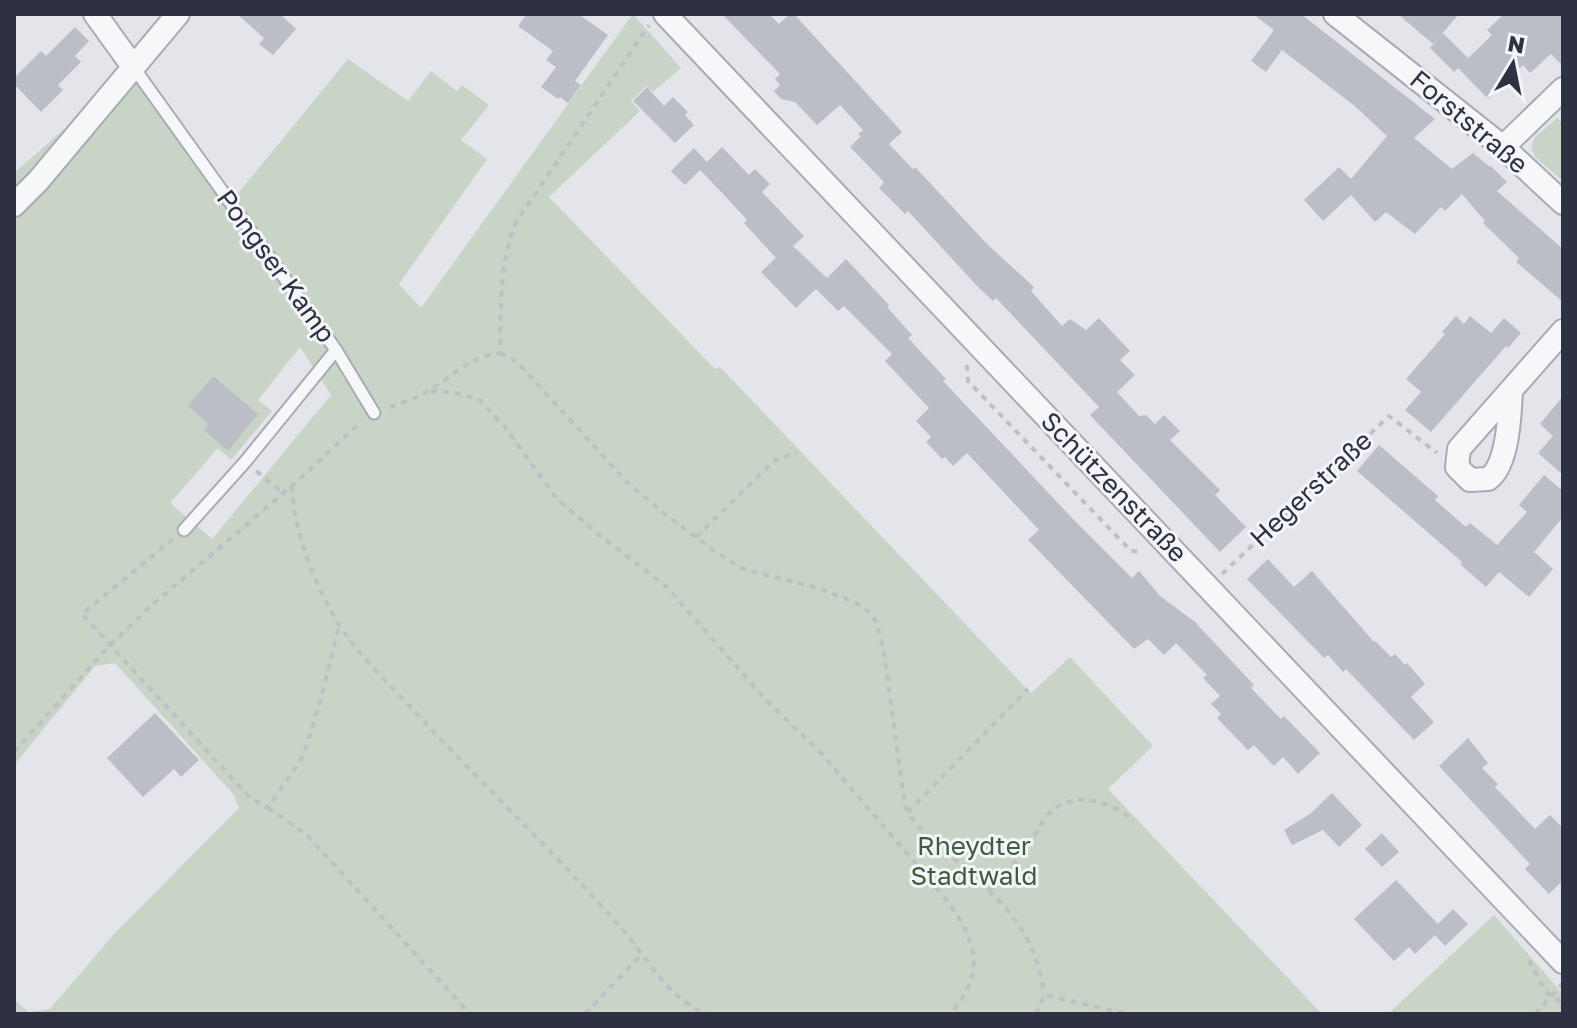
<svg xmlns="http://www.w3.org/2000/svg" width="1577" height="1028" font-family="'Golos Text',sans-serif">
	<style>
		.green { fill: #c7d4c6; fill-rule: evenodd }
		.building { fill: #bcbec7 }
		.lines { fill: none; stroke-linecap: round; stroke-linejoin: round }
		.lane-casing { stroke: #a9abb4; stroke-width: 15 }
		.street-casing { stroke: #a9abb4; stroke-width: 26 }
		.path { stroke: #bec0c5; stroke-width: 4; stroke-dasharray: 6 6; stroke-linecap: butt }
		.lane { stroke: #f6f7f9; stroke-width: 11 }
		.street { stroke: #f6f7f9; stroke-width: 22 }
		.labels { text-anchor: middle; stroke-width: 6; stroke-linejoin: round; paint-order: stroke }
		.street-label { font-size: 26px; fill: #2d3141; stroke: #f3f5f8 }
		.park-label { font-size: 26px; fill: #3d5c3c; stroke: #f3f5f8 }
	</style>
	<rect width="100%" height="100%" fill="#e4e5ea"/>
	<!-- green -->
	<path class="green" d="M 633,14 L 681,68 L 653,92 L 646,86 L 631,101 L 640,111 L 549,197 L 715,369 L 720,367 L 1031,693 L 1070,657 L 1153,746 L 1108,789 L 1322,1014 L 14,1014 L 14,1000 L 29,1012 L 50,1009 L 114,934 L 239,808 L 233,794 L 115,663 L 95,666 L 14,765 L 14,173 L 134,68 L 231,202 L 348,59 L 408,101 L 431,71 L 457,91 L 462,85 L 489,105 L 461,140 L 487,159 L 399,284 L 421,308 ZM 300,347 L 331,395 L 212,539 L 170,503 L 218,448 L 231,460 L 272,411 L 258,400 Z
		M 1557,118 L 1563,124 L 1563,181 L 1535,157 L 1531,147 L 1535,137 Z
		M 1494,915 L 1563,994 L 1563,1014 L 1388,1014 Z"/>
	<!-- building -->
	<path class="building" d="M 237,14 L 280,14 L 296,29 L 273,55 L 259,44 L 264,38 Z
		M 527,14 L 578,14 L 608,35 L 575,81 L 581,85 L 568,103 L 560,97 L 558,99 L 541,87 L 556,67 L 546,60 L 553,51 L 518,26 Z
		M 722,14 L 769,14 L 779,24 L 790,14 L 794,14 L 902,132 L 889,144 L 913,169 L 915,167 L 988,245 L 1034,287 L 1031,291 L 1062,326 L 1070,319 L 1086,330 L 1099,318 L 1130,351 L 1120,360 L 1135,375 L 1117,392 L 1139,416 L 1146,415 L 1155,424 L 1164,415 L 1180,431 L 1170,440 L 1220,490 L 1215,495 L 1246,527 L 1220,552 L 1090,415 L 1099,407 L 996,298 L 993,301 L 978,287 L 908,211 L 905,214 L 879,188 L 884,182 L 850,147 L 861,136 L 858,134 L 863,130 L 840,105 L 817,125 L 795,102 L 781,99 L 774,91 L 780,85 L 775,79 L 780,74 Z
		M 1253,14 L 1301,14 L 1435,119 L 1414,138 L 1452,169 L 1473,153 L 1490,167 L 1491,166 L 1507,182 L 1497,191 L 1563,249 L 1563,302 L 1516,262 L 1519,258 L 1483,223 L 1485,221 L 1462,194 L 1445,211 L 1441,207 L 1415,234 L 1386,212 L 1375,222 L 1351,195 L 1323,221 L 1304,200 L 1339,167 L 1351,179 L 1387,136 L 1356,107 L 1282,50 L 1266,72 L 1251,61 L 1274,30 Z
		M 1398,14 L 1459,14 L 1433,44 Z
		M 1504,14 L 1563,14 L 1563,66 L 1551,54 L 1530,73 L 1523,65 L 1488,99 L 1458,68 L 1492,35 L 1487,30 Z
		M 75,27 L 89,41 L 75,56 L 81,62 L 58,85 L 63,90 L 41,112 L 14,84 L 14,78 L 41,51 L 46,56 Z
		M 1443,33 L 1468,58 L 1454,72 L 1430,48 Z
		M 647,87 L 664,106 L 673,97 L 688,112 L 685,115 L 694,125 L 675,143 L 633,101 Z
		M 722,147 L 749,175 L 755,169 L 770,184 L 762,192 L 804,236 L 793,246 L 827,278 L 846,259 L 889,305 L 887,307 L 912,335 L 908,338 L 946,379 L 943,381 L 1073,519 L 1132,578 L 1139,571 L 1160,596 L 1195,622 L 1254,685 L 1251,688 L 1281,719 L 1284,716 L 1320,753 L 1298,774 L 1283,757 L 1274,766 L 1254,745 L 1248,750 L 1217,718 L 1221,714 L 1211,704 L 1220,696 L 1203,678 L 1207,675 L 1176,643 L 1164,655 L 1148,639 L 1134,649 L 1028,540 L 1039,530 L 967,453 L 953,466 L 945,457 L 942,459 L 926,442 L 931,437 L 916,421 L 929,408 L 885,361 L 892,354 L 844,306 L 838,311 L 816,289 L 796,308 L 761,272 L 776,258 L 744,223 L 747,220 L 726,197 L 700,170 L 685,185 L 671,171 L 694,148 L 707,162 Z
		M 1456,316 L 1464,324 L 1470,316 L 1491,333 L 1504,318 L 1521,333 L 1508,348 L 1506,346 L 1431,432 L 1405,410 L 1421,392 L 1406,379 L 1445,334 L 1442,332 Z
		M 213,376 L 258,414 L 228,451 L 204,430 L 209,424 L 188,406 Z
		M 1563,396 L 1563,475 L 1538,453 L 1553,436 L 1540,424 Z
		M 1379,445 L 1438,496 L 1435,500 L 1466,527 L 1470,523 L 1497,545 L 1527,512 L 1519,505 L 1544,475 L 1563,491 L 1563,517 L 1534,552 L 1553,569 L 1529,597 L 1499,572 L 1486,587 L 1460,564 L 1462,562 L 1357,471 Z
		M 1268,559 L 1294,587 L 1312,571 L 1374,642 L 1375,641 L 1391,657 L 1395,654 L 1405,665 L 1407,663 L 1425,684 L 1411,697 L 1434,722 L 1414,740 L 1346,669 L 1343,672 L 1328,655 L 1324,658 L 1247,579 Z
		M 155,713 L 199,760 L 181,777 L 174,769 L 143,797 L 107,758 Z
		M 1468,738 L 1488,763 L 1482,768 L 1498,784 L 1495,787 L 1535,829 L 1550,815 L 1563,828 L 1563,880 L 1549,894 L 1525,869 L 1530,864 L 1439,766 Z
		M 1332,793 L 1362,825 L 1339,847 L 1323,830 L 1292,845 L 1284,830 L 1310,814 Z
		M 1382,833 L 1399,852 L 1382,867 L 1365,849 Z
		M 1396,880 L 1438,924 L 1453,909 L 1468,924 L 1445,946 L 1435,935 L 1415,954 L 1409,947 L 1394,961 L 1354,919 Z"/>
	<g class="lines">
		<!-- lane casing -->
		<g class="lane-casing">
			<path id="lane" d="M 134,68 L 336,350 L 374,413
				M 184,530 L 245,462 L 336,350"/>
		</g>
		<!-- street casing -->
		<g class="street-casing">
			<path id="street" d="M 95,14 L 134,68
				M 665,14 L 1563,962
				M 1335,14 L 1503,147 L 1563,203
				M 1503,147 L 1563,89
				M 14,205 L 38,181 L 178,14
				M 1511,390 C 1510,414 1508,466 1488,479 L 1470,480 L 1457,467 L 1459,449 L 1563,331"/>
		</g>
		<!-- path -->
		<path class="path" d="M 500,353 L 517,362 L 626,481 L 666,515 L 713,550 L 743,569 L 818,588 L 859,604 L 870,613 L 877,623 L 884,653 L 905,806 C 916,829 936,844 955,860 C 1001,900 1037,931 1044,995
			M 967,365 L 968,381 L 1131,551 L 1143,552
			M 431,391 L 457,393 L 480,400 L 505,427 L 556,498 L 598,534 L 667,587 L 765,699 L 822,754 L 945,898 C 976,940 988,970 950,1014
			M 390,407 C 402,403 415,399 426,392 C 450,378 472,355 500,353 C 501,309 499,266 515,224 L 649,25
			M 256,471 L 283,493
			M 292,486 C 294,533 314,583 338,623 C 358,655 392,687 417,714 C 485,787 557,855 623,930 C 647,958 670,1001 707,1014
			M 696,537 L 775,460 L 797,453
			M 173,539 L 82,614 L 250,798 L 268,808 L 303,756 L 320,703 L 339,625
			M 1222,574 L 1389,416 L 1437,453
			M 14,752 L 109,646 L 153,604 L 292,486 L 361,422
			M 268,808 L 306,834 L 470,1014
			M 908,812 L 1028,689
			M 988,891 C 1005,875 1019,858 1032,839 C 1039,830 1044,816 1054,809 C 1079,790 1114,803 1134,821
			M 1529,960 L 1545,991 L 1563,1004
			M 585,1014 L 642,954
			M 1036,1014 L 1044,995 L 1128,1014
			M 1535,1014 L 1563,983"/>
		<!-- lane -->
		<use href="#lane" class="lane"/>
		<!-- street -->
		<use href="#street" class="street"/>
	</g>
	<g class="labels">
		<!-- street labels -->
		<g class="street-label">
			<text transform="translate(1469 122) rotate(40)" y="9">Forststraße</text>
			<text transform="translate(276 266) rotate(54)" y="9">Pongser Kamp</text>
			<text transform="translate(1114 487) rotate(46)" y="9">Schützenstraße</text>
			<text transform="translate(1311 489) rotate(-43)" y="9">Hegerstraße</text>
		</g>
		<!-- park labels -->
		<g class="park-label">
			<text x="974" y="855">Rheydter<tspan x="974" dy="30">Stadtwald</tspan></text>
		</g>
	</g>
	<!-- border -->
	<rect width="1577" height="1028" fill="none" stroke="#2d3141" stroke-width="32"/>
	<!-- north arrow -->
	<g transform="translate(1513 64) rotate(10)" stroke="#f3f5f8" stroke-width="6" paint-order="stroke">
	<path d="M0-6L14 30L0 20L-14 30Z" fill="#2d3141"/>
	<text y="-12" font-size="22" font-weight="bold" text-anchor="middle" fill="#2d3141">N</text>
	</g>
</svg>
